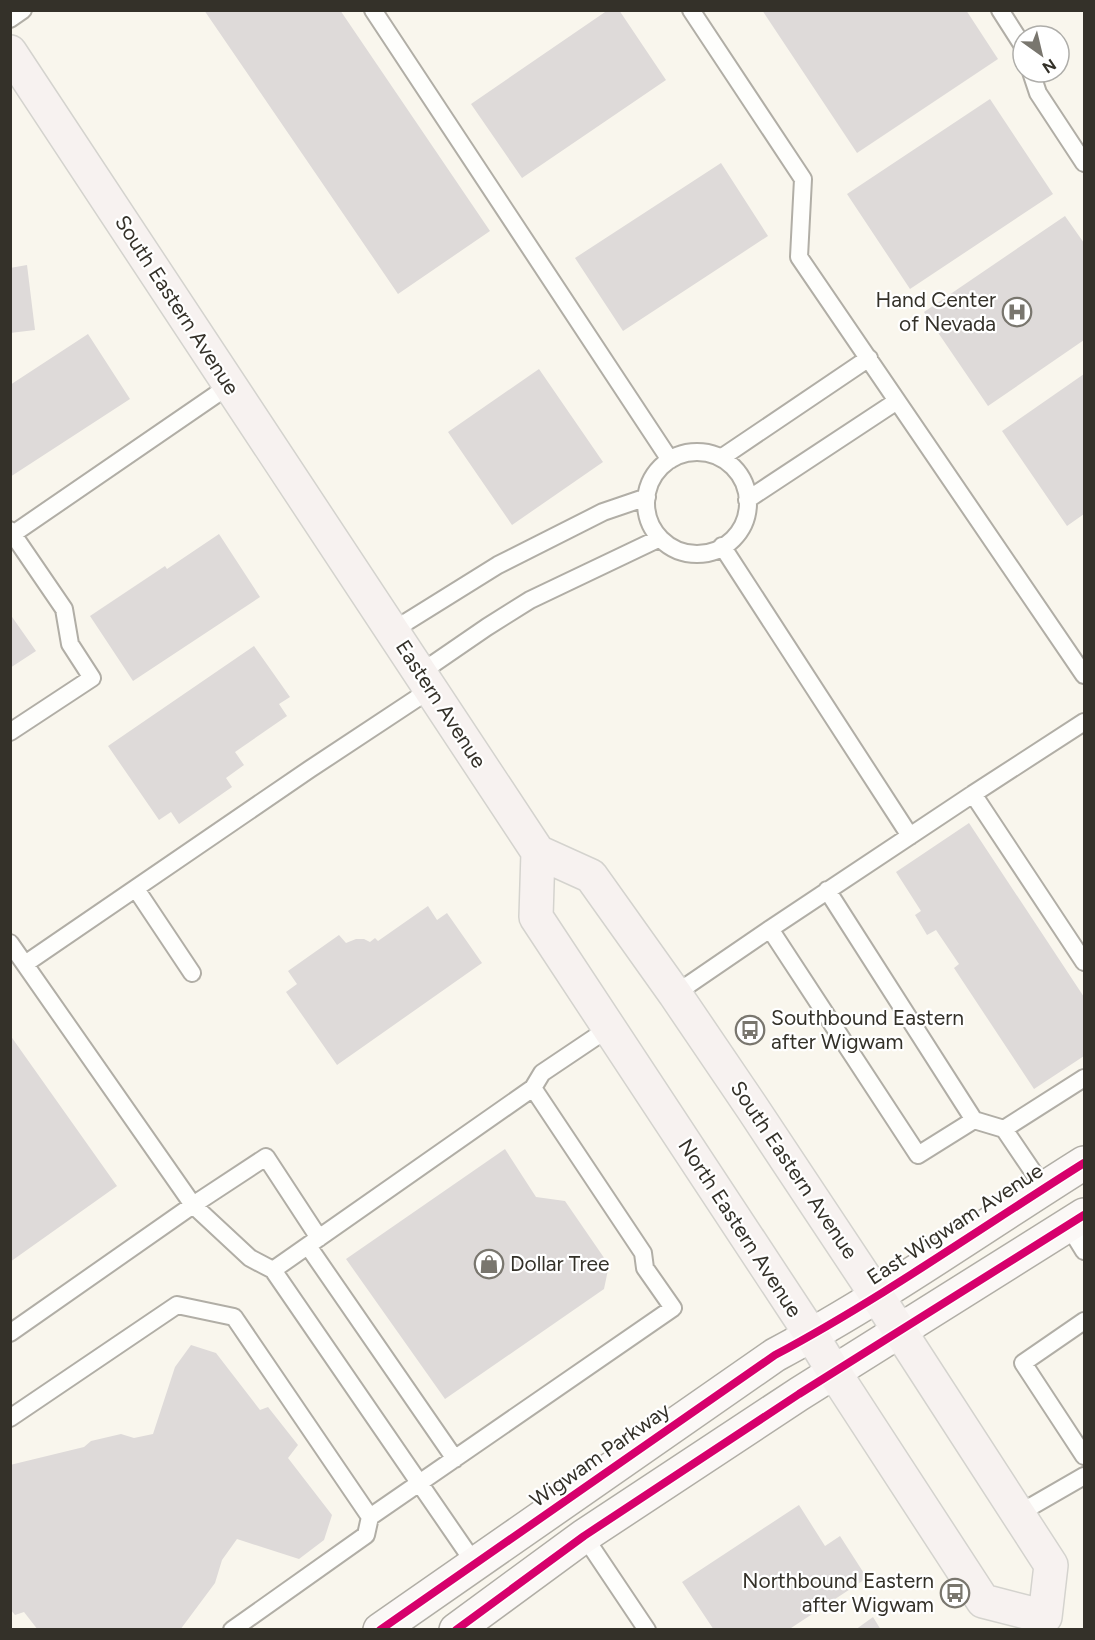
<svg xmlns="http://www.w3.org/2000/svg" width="1095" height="1640" font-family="Figtree,sans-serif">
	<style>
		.building { fill: #dedad9 }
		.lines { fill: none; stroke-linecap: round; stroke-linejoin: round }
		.lane-casing { stroke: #b1aea6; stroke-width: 20 }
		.secondary-casing { stroke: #b1aea6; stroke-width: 36 }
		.primary-casing { stroke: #d4d3ce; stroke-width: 36 }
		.lane { stroke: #fefefc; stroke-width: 16 }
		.secondary { stroke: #fbf8f6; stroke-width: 33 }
		.primary { stroke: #f7f2f0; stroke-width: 33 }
		.cycleway-casing { stroke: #fff; stroke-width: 11 }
		.cycleway { stroke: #d6006c; stroke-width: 8 }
		.labels { text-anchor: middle; stroke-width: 4.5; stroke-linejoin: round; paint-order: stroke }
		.poi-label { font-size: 21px; fill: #343129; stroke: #fff; text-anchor: end }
		.street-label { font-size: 21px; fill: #343129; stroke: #fff }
	</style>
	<rect width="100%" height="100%" fill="#f9f6ed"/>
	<!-- building -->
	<path class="building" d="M 204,10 L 340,10 L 490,231 L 398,294 Z
		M 608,10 L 619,10 L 666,80 L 522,178 L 471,104 Z
		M 762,10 L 966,10 L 998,59 L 857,153 Z
		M 990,99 L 1053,194 L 910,289 L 847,194 Z
		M 721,163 L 768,236 L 623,331 L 575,258 Z
		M 1065,216 L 1084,243 L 1084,340 L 988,406 L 924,312 Z
		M 27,265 L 35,330 L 10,333 L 10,268 Z
		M 88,334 L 130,399 L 10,477 L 10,385 Z
		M 539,369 L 603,462 L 512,525 L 448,432 Z
		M 1084,374 L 1084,514 L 1067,526 L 1002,431 Z
		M 219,534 L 260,597 L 133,681 L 90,616 L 165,566 L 167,569 Z
		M 10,614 L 36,651 L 10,668 Z
		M 254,646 L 290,697 L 279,704 L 287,716 L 235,752 L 244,765 L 226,778 L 232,787 L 179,824 L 171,812 L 159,820 L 108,746 Z
		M 969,823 L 1084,997 L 1084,1056 L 1034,1089 L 954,968 L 959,964 L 936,930 L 927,935 L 915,915 L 921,911 L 896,872 Z
		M 428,906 L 437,920 L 447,913 L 482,963 L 337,1065 L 286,992 L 297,984 L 288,971 L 339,935 L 346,943 L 356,939 L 364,939 L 370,942 L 375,938 L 378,941 Z
		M 10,1035 L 117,1186 L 10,1262 Z
		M 505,1149 L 536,1197 L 565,1201 L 609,1265 L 604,1289 L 445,1399 L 346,1259 Z
		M 191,1345 L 216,1353 L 260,1410 L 268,1407 L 298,1445 L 288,1458 L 332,1515 L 324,1540 L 299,1559 L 237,1539 L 222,1560 L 215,1583 L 180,1630 L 38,1630 L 24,1612 L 15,1615 L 10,1609 L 10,1465 L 84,1447 L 91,1441 L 121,1434 L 134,1438 L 153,1434 L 175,1367 Z
		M 799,1505 L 825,1546 L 840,1536 L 867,1578 L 788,1630 L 714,1630 L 682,1582 Z
		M 873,1617 L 881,1630 L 855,1630 Z"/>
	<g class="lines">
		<!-- lane casing -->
		<g class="lane-casing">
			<path id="lane" d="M 373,10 L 670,460
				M 691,10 L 803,179 L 799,257 L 1084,675
				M 1000,10 L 1023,46
				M 10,19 L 23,10
				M 1031,72 L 1038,93 L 1084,163
				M646 503a51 51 0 1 1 102 0a51 51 0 1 1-102 0Z
				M 721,458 L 869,358
				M 747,500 L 897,401
				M 10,530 L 64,609 L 70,644 L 92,678 L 10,732
				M 13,534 L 230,385
				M 722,546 L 910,836
				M 392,631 L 498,565 L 603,512 L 647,497
				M 420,673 L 487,627 L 530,600 L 660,538
				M 1084,722 L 973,794 L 1084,962
				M 136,889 L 192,973
				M 827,890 L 974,1120 L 1004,1129 L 1044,1188
				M 770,929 L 918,1155 L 974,1120
				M 10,943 L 193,1205 L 266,1157 L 319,1238
				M 25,964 L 310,769 L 431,689
				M 675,994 L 770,929 L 973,794
				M 1004,1129 L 1084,1078
				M 1068,1225 L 1084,1251
				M 308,1246 L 455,1459
				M 1084,1321 L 1023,1363 L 1084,1456
				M 10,1333 L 193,1205 L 250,1258 L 273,1270
				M 10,1418 L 177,1305 L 234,1317 L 370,1517 L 366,1535 L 232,1630
				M 1018,1514 L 1084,1476
				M 370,1517 L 673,1308 L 645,1268 L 643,1253 L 533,1088
				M 584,1536 L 647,1630
				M 475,1564 L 273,1270 L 533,1088 L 542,1073 L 609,1028"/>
		</g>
		<!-- secondary casing -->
		<g class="secondary-casing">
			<path id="secondary" d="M 380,1630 L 775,1355 C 882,1298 982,1227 1084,1163
				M 456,1630 L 584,1536 L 799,1394 L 1084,1215"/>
		</g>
		<!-- primary casing -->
		<g class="primary-casing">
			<path id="primary" d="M 10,52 L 538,852
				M 538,852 L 536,917 L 812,1336 L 834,1372 L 983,1601 L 1045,1617
				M 538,852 L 591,876 L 675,994 L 753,1109 L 877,1296 L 1051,1565 L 1045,1617"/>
		</g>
		<!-- lane -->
		<use href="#lane" class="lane"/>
		<!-- secondary -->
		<use href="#secondary" class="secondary"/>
		<!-- primary -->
		<use href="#primary" class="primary"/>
		<!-- cycleway casing -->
		<g class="cycleway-casing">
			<path id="cycleway" d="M 380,1630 L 775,1355 C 882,1298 982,1227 1084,1163
				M 456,1630 L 584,1536 L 799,1394 L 1084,1215"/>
		</g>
		<!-- cycleway -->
		<use href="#cycleway" class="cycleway"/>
	</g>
	<!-- icons -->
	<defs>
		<g id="hospital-ring" transform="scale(1.5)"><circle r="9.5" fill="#fff" stroke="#79766e" stroke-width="1.5"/><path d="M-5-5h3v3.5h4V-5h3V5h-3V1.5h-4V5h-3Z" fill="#79766e"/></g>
		<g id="bus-ring" transform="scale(1.5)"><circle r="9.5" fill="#fff" stroke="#79766e" stroke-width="1.5"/><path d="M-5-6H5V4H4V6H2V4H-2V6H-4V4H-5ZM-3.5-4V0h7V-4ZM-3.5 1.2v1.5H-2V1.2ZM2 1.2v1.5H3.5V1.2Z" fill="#79766e"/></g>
		<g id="shop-ring" transform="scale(1.5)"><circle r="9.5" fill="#fff" stroke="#79766e" stroke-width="1.5"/><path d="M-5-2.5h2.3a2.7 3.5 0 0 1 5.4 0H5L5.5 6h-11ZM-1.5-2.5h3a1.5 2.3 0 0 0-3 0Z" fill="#79766e"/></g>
	</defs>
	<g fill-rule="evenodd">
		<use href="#hospital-ring" x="1017" y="312"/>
		<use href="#bus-ring" x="750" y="1030"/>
		<use href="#shop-ring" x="489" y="1264"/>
		<use href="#bus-ring" x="955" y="1593"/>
	</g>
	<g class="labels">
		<!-- poi labels -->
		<g class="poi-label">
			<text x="996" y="307">Hand Center<tspan x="996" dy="24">of Nevada</tspan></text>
			<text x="771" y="1025" text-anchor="start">Southbound Eastern<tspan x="771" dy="24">after Wigwam</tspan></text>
			<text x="510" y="1271" text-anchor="start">Dollar Tree</text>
			<text x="934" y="1588">Northbound Eastern<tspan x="934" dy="24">after Wigwam</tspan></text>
		</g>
		<!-- street labels -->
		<g class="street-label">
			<text transform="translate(177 305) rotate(57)" y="7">South Eastern Avenue</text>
			<text transform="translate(441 704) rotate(57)" y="7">Eastern Avenue</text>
			<text transform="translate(794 1170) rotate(56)" y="7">South Eastern Avenue</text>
			<text transform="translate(955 1224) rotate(-33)" y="7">East Wigwam Avenue</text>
			<text transform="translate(740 1228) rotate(57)" y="7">North Eastern Avenue</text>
			<text transform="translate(600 1455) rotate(-35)" y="7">Wigwam Parkway</text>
		</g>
	</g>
	<!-- border -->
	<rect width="1095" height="1640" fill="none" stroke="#343129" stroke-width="24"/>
	<!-- north arrow -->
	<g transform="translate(1041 54) rotate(146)"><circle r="28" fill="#ffffff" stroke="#aeada9" stroke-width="1.5"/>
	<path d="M0-4.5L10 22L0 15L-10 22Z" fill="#79766e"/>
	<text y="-9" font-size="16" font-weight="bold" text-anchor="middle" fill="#343129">N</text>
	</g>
</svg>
